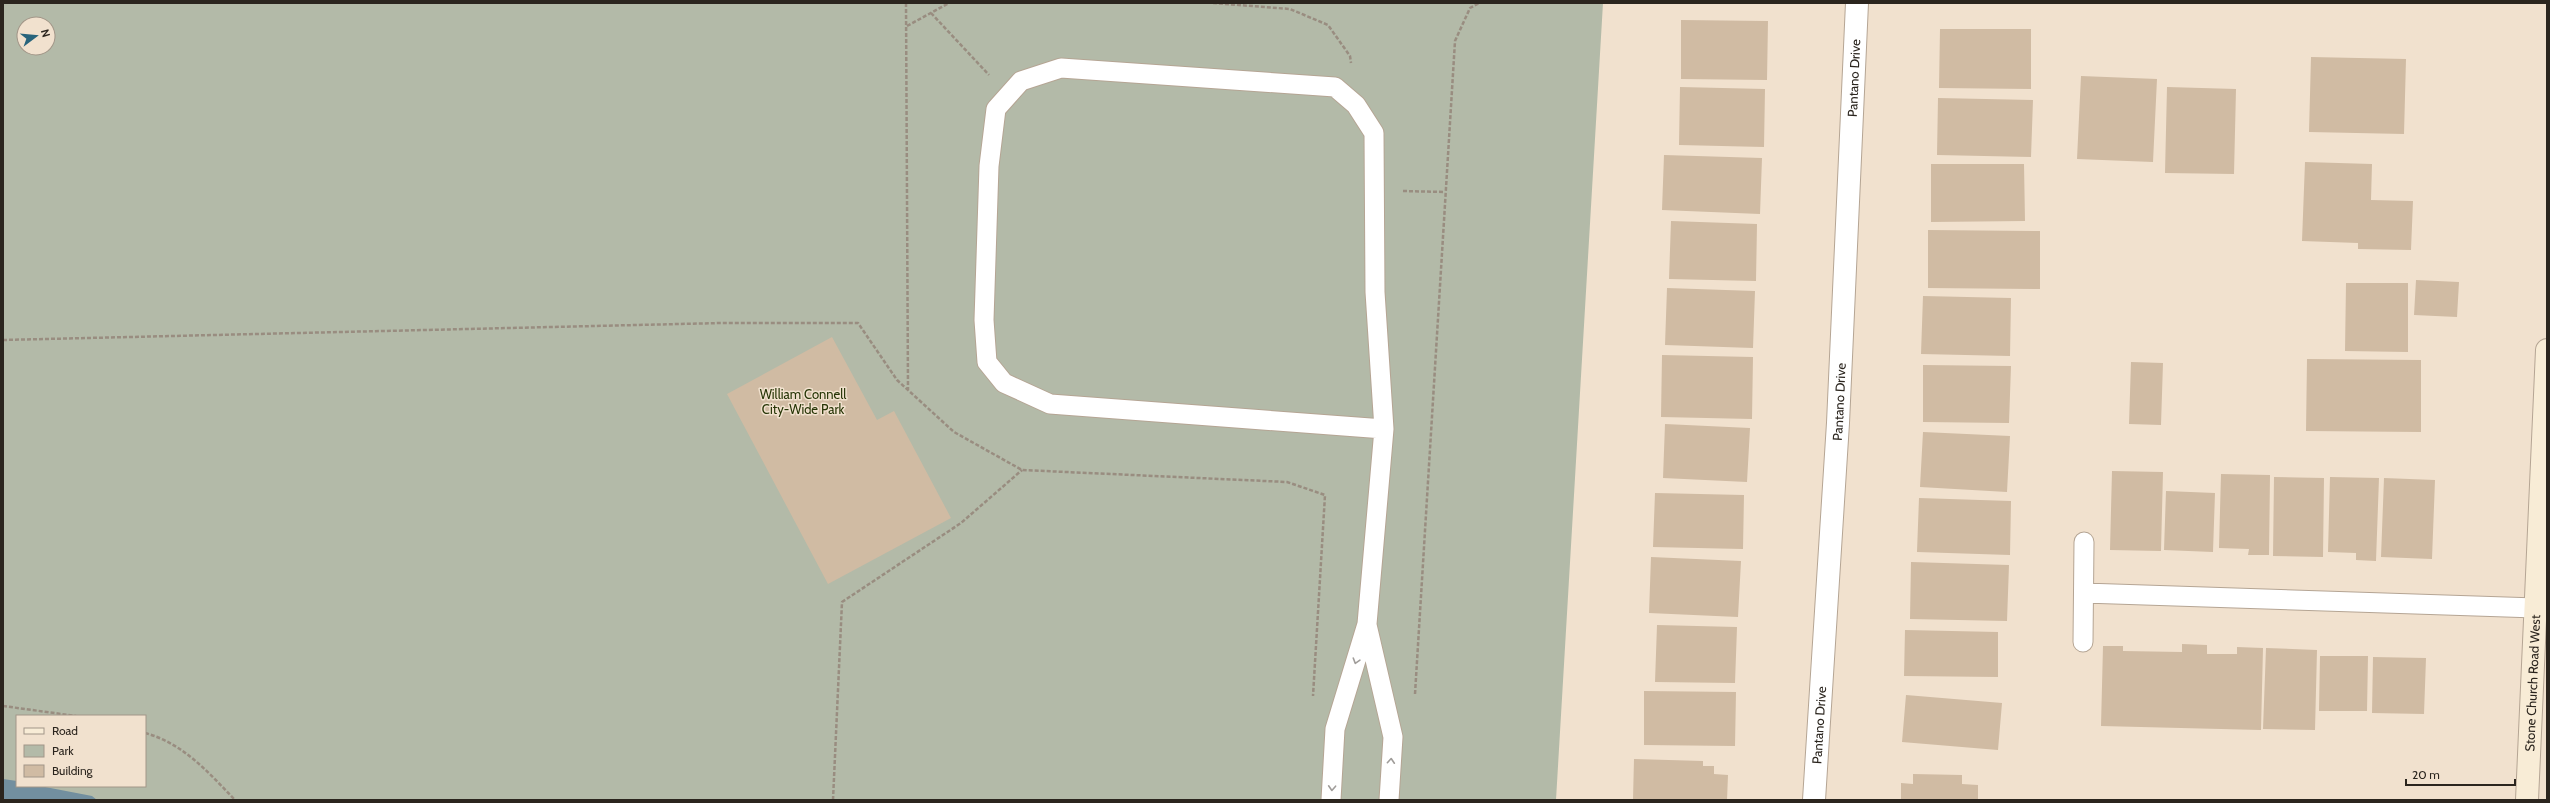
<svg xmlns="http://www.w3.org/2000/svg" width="2550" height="803" font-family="Cabin,sans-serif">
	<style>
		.green { fill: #b3baa8; fill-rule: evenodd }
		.water { fill: #728f9f }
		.building { fill: #d0bba3 }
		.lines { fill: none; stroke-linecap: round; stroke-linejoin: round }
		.lane-casing { stroke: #b5a594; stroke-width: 21 }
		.street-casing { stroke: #b5a594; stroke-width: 24 }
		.secondary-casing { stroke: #b5a594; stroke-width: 24 }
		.path { stroke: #998d80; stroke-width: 2.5; stroke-dasharray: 4 2; stroke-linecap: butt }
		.lane { stroke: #fff; stroke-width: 19 }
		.street { stroke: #fff; stroke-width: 22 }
		.secondary { stroke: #f8ecd6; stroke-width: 22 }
		.oneway { stroke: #a09d9a }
		.labels { text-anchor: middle; stroke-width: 3; stroke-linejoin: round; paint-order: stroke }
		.street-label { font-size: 13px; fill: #2b251e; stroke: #f1e1ce }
		.park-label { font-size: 13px; fill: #263506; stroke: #f1e1ce }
	</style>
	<rect width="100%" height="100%" fill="#f1e1ce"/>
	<!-- green -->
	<path class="green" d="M 3,3 L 1603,3 L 1556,800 L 3,800 ZM 24,24 L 48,24 L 48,48 L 24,48 ZM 17,716 L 145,716 L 145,786 L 17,786 Z"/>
	<!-- water -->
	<path class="water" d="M 3,779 L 17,781 L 17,786 L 40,786 L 92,796 L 97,800 L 3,800 Z"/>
	<!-- building -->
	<path class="building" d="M 1681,20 L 1768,21 L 1767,80 L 1681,79 Z
		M 1940,29 L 2031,29 L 2031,89 L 1939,88 Z
		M 2311,57 L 2406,59 L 2404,134 L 2309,132 Z
		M 2081,76 L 2157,79 L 2153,162 L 2077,159 Z
		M 1680,87 L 1765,89 L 1764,147 L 1679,145 Z
		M 2167,87 L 2236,89 L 2234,174 L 2165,173 Z
		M 1938,98 L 2033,100 L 2031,157 L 1937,155 Z
		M 1664,155 L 1762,158 L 1760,214 L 1662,210 Z
		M 2305,162 L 2372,164 L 2371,200 L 2413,201 L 2411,250 L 2358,249 L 2358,243 L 2302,241 Z
		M 1931,164 L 2024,164 L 2025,221 L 1931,222 Z
		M 1671,221 L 1757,224 L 1756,281 L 1669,279 Z
		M 1928,230 L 2040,231 L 2040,289 L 1928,288 Z
		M 2416,280 L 2459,282 L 2457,317 L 2414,315 Z
		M 2346,283 L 2408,283 L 2408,352 L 2345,351 Z
		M 1667,288 L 1755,291 L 1753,348 L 1665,345 Z
		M 1923,296 L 2011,298 L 2010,356 L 1921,354 Z
		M 832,337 L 877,420 L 894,411 L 951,518 L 828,584 L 727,394 Z
		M 1662,355 L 1753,357 L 1752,419 L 1661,417 Z
		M 2307,359 L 2421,360 L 2421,432 L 2306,431 Z
		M 2131,362 L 2163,363 L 2161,425 L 2129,424 Z
		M 1923,365 L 2011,366 L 2009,423 L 1923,422 Z
		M 1665,424 L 1750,428 L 1747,482 L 1663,478 Z
		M 1923,432 L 2010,436 L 2007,492 L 1920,487 Z
		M 2112,471 L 2163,472 L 2161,551 L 2110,550 Z
		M 2221,474 L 2270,475 L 2269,555 L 2248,555 L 2249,549 L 2219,548 Z
		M 2274,477 L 2324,478 L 2323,557 L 2273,556 Z
		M 2330,477 L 2379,478 L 2376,561 L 2356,560 L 2356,553 L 2328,552 Z
		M 2384,478 L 2435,480 L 2432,559 L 2381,557 Z
		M 2166,491 L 2215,493 L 2213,552 L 2164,550 Z
		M 1655,493 L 1744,495 L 1743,549 L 1653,547 Z
		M 1919,498 L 2011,501 L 2010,555 L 1917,552 Z
		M 1651,557 L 1741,561 L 1738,617 L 1649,613 Z
		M 1911,562 L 2009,565 L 2007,621 L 1910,619 Z
		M 1657,625 L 1737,627 L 1735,683 L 1655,682 Z
		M 1905,630 L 1998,632 L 1998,677 L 1904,676 Z
		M 2182,644 L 2207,645 L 2207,654 L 2237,654 L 2237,647 L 2263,648 L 2261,730 L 2101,726 L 2103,646 L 2123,646 L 2123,651 L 2182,652 Z
		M 2266,648 L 2317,650 L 2315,730 L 2263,729 Z
		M 2320,656 L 2368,656 L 2367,711 L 2319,711 Z
		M 2373,657 L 2426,658 L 2424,714 L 2372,713 Z
		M 1644,691 L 1736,692 L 1735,746 L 1644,745 Z
		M 1906,695 L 2002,703 L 1998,750 L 1902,742 Z
		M 1634,759 L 1703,761 L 1703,766 L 1714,766 L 1714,774 L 1728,775 L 1727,800 L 1633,800 Z
		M 1913,774 L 1962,775 L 1962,784 L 1978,785 L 1978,800 L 1901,800 L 1901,783 L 1913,784 Z"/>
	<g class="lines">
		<!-- lane casing -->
		<g class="lane-casing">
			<path id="lane" d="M 2084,593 L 2536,608
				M 1367,625 L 1393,737 L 1389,800
				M 2083,642 L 2084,542
				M 1331,800 L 1335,729 L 1367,624 L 1384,429 L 1050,404 L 1004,383 L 987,362 L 984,320 L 989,166 L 996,109 L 1021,81 L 1061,68 L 1335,87 L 1356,105 L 1374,133 L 1375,292 L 1384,429"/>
		</g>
		<!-- street casing -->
		<g class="street-casing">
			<g id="street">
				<path id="s1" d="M 1814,800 L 1838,423 L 1857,3"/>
			</g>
		</g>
		<!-- secondary casing -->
		<g class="secondary-casing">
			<g id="secondary">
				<path id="s2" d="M 2527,800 L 2547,350"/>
			</g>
		</g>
		<!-- path -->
		<path class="path" d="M 906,3 L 908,390
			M 1213,3 L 1290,9 L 1328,25 L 1350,56 L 1351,63
			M 931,13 L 989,75
			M 907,26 L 949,3
			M 1403,191 L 1445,192
			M 3,340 L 721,323 L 858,323 L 897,380 L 954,432 L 1022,470 L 1287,482 L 1325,495 L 1313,696
			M 1415,694 L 1455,41 L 1470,8 L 1479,3
			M 3,706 L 76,716
			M 145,733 C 183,743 209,773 235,800
			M 833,800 L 842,602 L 961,523 L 1022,470"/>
		<!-- lane -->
		<use href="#lane" class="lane"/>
		<!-- street -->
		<use href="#street" class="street"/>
		<!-- secondary -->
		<use href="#secondary" class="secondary"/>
	</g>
	<!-- one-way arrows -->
	<defs><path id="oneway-chevron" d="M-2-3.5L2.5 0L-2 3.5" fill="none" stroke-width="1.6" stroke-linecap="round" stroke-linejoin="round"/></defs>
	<g class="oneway">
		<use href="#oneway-chevron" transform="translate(1356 661) rotate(107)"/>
		<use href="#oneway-chevron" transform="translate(1391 761) rotate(-86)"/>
		<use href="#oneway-chevron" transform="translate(1332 788) rotate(93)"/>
	</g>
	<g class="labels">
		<!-- street labels -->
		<g class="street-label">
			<text dy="5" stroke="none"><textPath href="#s1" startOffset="723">Pantano Drive</textPath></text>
			<text dy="5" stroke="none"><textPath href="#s1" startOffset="399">Pantano Drive</textPath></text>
			<text dy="5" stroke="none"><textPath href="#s2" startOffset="117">Stone Church Road West</textPath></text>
			<text dy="5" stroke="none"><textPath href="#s1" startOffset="75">Pantano Drive</textPath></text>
		</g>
		<!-- park labels -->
		<g class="park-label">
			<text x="803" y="399">William Connell<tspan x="803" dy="15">City-Wide Park</tspan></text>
		</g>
	</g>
	<!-- border -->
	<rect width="2550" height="803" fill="none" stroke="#2b251e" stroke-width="8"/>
	<!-- legend -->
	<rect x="16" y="715" width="130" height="72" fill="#f1e1ce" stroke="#a29688"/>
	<rect x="24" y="728" width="20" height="6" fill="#f8ecd6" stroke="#a29688"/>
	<text x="52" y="735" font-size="12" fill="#2b251e">Road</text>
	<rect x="24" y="745" width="20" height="12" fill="#b3baa8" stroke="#a29688"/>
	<text x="52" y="755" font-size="12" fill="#2b251e">Park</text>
	<rect x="24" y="765" width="20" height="12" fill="#d0bba3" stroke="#a29688"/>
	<text x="52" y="775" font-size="12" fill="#2b251e">Building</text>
	<!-- north arrow -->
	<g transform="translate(36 36) rotate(74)"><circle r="19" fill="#f1e1ce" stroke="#a29688"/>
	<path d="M0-3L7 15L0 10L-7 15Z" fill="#28647c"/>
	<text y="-6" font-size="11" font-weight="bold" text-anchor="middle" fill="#2b251e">N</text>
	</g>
	<!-- scale -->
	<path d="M2406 779v6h109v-6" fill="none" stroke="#2b251e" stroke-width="2"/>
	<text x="2412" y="779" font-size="12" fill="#2b251e" stroke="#f1e1ce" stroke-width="3" paint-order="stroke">20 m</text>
</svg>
